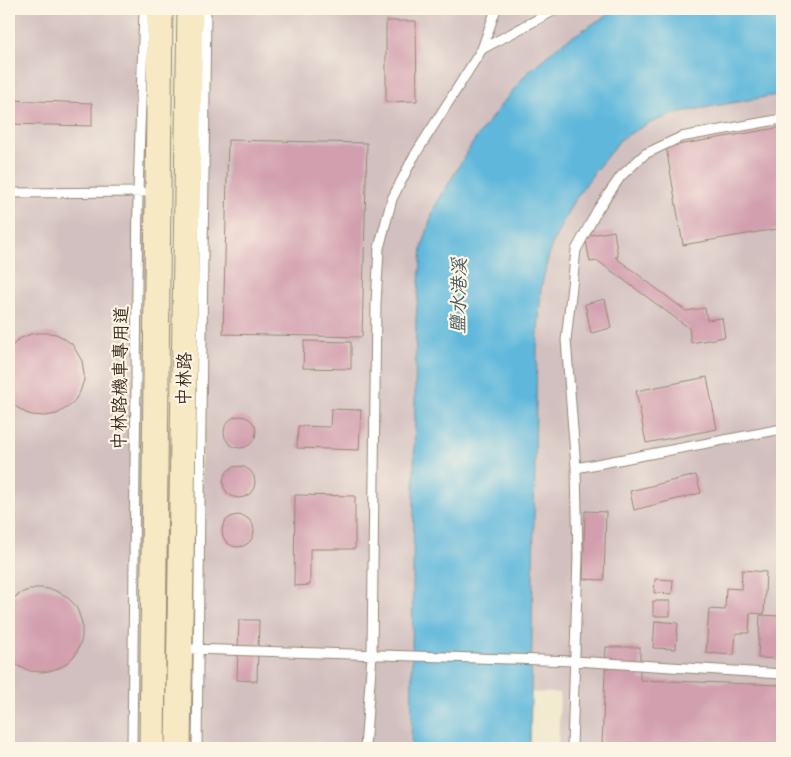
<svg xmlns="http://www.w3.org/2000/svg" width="791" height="757" font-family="Pangolin,'LXGW WenKai TC',sans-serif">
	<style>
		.industrial { fill: #d2bfbf }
		.water { fill: #5eb8dc; stroke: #4c717d }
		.building { fill: #d29faf }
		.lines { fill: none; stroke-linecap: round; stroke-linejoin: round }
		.lane-casing { stroke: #958974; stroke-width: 11 }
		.secondary-casing { stroke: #958974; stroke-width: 27 }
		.lane { stroke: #fff; stroke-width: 9 }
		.secondary { stroke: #f7e9c3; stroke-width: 25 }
		.labels { text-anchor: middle; stroke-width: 4.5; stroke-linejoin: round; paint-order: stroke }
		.street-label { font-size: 18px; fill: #3b2a1e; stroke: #fcf5e5 }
		.water-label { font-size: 19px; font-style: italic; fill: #475c60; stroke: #fcf5e5 }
	</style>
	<rect width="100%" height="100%" fill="#fcf5e5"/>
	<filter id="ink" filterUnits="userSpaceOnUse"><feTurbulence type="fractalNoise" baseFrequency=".02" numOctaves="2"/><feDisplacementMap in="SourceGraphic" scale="10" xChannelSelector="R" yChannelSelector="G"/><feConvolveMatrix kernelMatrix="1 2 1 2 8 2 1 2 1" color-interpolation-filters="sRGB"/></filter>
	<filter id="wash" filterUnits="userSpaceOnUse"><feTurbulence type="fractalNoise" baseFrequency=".0096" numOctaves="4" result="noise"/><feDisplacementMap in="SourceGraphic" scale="20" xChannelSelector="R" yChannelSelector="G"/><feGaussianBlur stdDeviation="1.12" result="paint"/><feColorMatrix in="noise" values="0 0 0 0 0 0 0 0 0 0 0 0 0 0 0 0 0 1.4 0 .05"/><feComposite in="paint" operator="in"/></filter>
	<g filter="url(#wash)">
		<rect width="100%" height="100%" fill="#efe8ca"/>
		<!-- industrial -->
		<path class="industrial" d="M 9,9 L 170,9 L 163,686 L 199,686 L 206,9 L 782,9 L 782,748 L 558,748 L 560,693 L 411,689 L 410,748 L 9,748 Z"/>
		<!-- water -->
		<path class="water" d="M 617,9 L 782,9 L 782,94 L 681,112 L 647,124 L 621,139 L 595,171 L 572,204 L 551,246 L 541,288 L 537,348 L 530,748 L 411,748 L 416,319 L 422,248 L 434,208 L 472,144 L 501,105 L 528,72 L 562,43 Z"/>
		<g id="blocks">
			<!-- building -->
			<path class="building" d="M 386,21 L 416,21 L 417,101 L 386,102 Z
				M 9,100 L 92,103 L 92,126 L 9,124 Z
				M 782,127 L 782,228 L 683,245 L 666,147 Z
				M 228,140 L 367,143 L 362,337 L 223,334 Z
				M 614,231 L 618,257 L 615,257 L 686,311 L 705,308 L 707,320 L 722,318 L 725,337 L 691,343 L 689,328 L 598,261 L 590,262 L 585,236 Z
				M 605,299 L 611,328 L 591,333 L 585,304 Z
				M 37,333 L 50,333 L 56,334 L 62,337 L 72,344 L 82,361 L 84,374 L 84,380 L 80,392 L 73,403 L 68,407 L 57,414 L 45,416 L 32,415 L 26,413 L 15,406 L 9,400 L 9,349 L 19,339 L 31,334 Z
				M 304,341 L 351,342 L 351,369 L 303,368 Z
				M 707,377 L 717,429 L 646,443 L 636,391 Z
				M 331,409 L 361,410 L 359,450 L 297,448 L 298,426 L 330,427 Z
				M224 432a16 16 0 1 1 32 0a16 16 0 1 1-32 0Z
				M223 482a16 16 0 1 1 32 0a16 16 0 1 1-32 0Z
				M 696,475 L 701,493 L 634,510 L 630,491 Z
				M 295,495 L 355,496 L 355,549 L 310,549 L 310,585 L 294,586 Z
				M 585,511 L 606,512 L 604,580 L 583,579 Z
				M222 531a16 16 0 1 1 32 0a16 16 0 1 1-32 0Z
				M 742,570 L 766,572 L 764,614 L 750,613 L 749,633 L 736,633 L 734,655 L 706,653 L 709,609 L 725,610 L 726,588 L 741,589 Z
				M 655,579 L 673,580 L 672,594 L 654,593 Z
				M 35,588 L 42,588 L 54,590 L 66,596 L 75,605 L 78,611 L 82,623 L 82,636 L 81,642 L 76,654 L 67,663 L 61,667 L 49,671 L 43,672 L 30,671 L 18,666 L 9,658 L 9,603 L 12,599 L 23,592 Z
				M 653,601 L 670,601 L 670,616 L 653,616 Z
				M 760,615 L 782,616 L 782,659 L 758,658 Z
				M 239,620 L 259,620 L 257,681 L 237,680 Z
				M 655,621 L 678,623 L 676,649 L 653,648 Z
				M 606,647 L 640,647 L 640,680 L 782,685 L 782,748 L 737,748 L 705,747 L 705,748 L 657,748 L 602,746 Z"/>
		</g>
	</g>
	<g filter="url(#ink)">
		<use href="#blocks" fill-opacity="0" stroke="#958974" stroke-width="1"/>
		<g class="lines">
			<!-- lane casing -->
			<g class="lane-casing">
				<path id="lane" d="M 482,49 L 557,9
					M 9,193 L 143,192
					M 576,468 L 782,429
					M 193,649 L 575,661 L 782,674
					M 132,748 L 138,192 L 144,9
					M 197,748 L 206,9
					M 365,748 L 372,655 L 376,304 L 379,248 L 392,199 L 413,158 L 482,49 L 496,9
					M 572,748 L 578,556 L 576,468 L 566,340 L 576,250 L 598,209 L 621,176 L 645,154 L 681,137 L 782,119"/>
			</g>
			<!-- secondary casing -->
			<g class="secondary-casing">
				<path id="secondary" d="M 152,748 L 160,9
					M 178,748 L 190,9"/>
			</g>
			<!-- lane -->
			<use href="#lane" class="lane"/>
			<!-- secondary -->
			<use href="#secondary" class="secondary"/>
		</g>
	</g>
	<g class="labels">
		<!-- street labels -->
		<g class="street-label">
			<text transform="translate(120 378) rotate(-89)" y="6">中林路機車專用道</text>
			<text transform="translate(184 379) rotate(-89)" y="6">中林路</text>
		</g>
		<!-- water labels -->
		<g class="water-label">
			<text transform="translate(458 296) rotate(-89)" y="7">鹽水港溪</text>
		</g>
	</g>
	<!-- margin -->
	<rect width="791" height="757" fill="none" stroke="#fcf5e5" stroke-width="30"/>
</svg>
